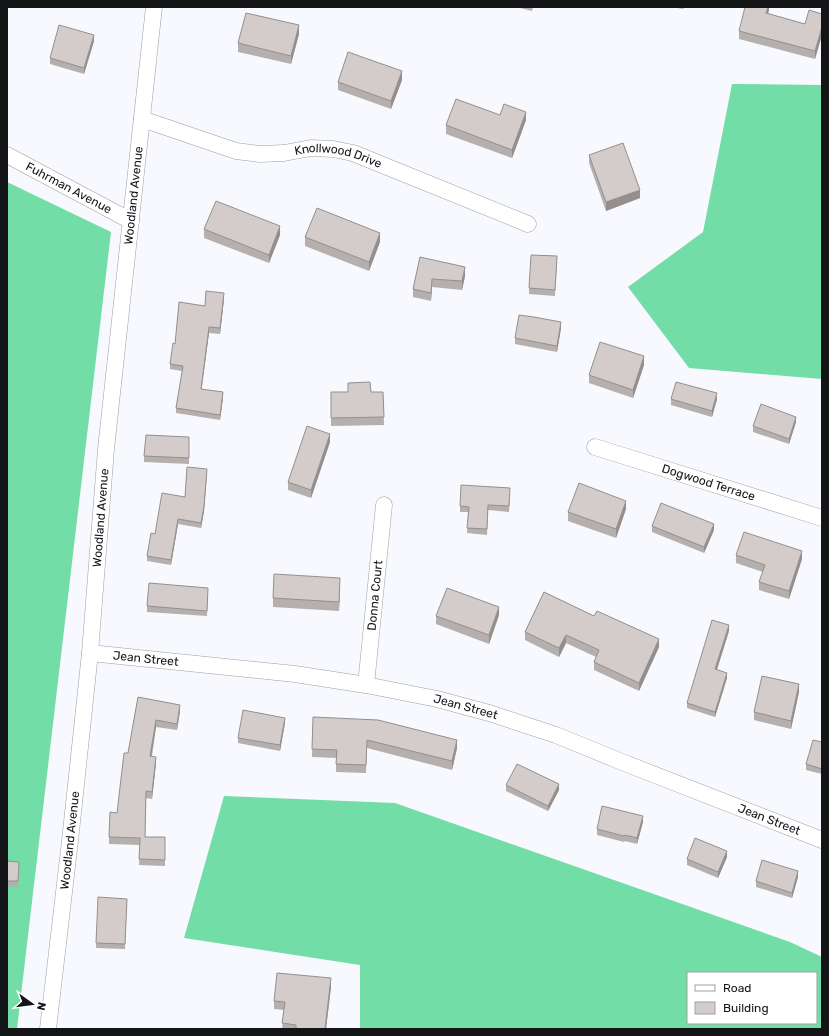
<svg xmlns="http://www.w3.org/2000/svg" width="829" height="1036" font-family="Rubik,sans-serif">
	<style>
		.forest { fill: #72dda6; fill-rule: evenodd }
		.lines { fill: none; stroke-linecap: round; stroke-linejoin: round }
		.street-casing { stroke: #9d9fa5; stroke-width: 17 }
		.street { stroke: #fff; stroke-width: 16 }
		.wall { fill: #b5afae }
		.shaded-wall { fill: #948f8d }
		.building { fill: #d3ccca; stroke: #948f8d }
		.labels { text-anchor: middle; stroke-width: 3; stroke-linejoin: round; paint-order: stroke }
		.street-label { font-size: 12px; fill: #131416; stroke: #fff }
	</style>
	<rect width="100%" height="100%" fill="#f7f9fe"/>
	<!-- forest -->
	<path class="forest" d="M 732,84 L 822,85 L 822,379 L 689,368 L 628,287 L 703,232 Z
		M 7,182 L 111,232 L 17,1029 L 7,1029 Z
		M 224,796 L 395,803 L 790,942 L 822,957 L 822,1029 L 360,1029 L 360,965 L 184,938 ZM 688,973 L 816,973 L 816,1023 L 688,1023 Z"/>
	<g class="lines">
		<!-- street casing -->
		<g class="street-casing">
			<g id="street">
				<path id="s1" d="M 142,119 L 236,151 L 260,154 L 284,153 L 311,148 L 333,149 L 353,153 L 528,224"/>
				<path id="s2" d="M 7,155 L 131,221"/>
				<path id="s3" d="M 595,447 L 822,518"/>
				<path id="s4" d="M 90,653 L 295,674 L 366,685 L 437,699 L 489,713 L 556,735 L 622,762 L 822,840"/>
				<path id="s5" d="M 366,685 L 384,505"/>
				<path id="s6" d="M 48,1029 L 70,841 L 90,653 L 106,449 L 154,7"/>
			</g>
		</g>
		<!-- street -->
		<use href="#street" class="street"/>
	</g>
	<!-- wall -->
	<path class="wall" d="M 516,7 L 533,7 L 532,11 Z
		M 672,7 L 684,7 L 683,9 Z
		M 769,7 L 768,14 L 805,24 L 822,14 L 822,35 L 815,59 L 739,39 L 739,31 Z
		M 299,34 L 291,64 L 238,52 L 238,43 Z
		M 94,41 L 84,74 L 50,64 L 50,58 Z
		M 402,80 L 391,109 L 338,90 L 338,82 Z
		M 500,115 L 526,120 L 512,158 L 446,134 L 446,125 Z
		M 589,155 L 640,198 L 606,211 L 589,163 Z
		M 204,229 L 280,235 L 269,263 L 204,238 Z
		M 305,237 L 380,242 L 369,271 L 305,246 Z
		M 420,257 L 465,276 L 462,290 L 432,287 L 431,301 L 413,297 L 413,289 Z
		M 557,262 L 555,296 L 529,294 L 529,288 Z
		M 224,299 L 220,334 L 209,333 L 201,389 L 223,398 L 220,420 L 176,413 L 176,408 L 182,371 L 170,369 L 170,364 L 175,344 Z
		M 561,328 L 557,352 L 515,344 L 515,338 Z
		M 644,365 L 633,398 L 589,383 L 589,375 Z
		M 348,383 L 371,392 L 383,392 L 384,425 L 331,426 L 331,392 L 348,392 Z
		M 671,399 L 717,399 L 712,417 L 671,405 Z
		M 796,422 L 789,444 L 753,432 L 753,426 Z
		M 189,437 L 189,464 L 144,462 L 144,456 Z
		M 330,442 L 311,498 L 288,490 L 288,482 Z
		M 207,474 L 204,511 L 201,528 L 178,524 L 171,565 L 147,561 L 147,556 L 155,534 L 185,497 Z
		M 510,494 L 509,512 L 488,510 L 487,535 L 467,533 L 468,512 L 460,512 L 460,506 Z
		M 626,509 L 616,538 L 568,521 L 568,512 Z
		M 652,526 L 714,530 L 704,553 L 652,532 Z
		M 736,555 L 802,559 L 789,599 L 759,590 L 759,582 L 763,572 L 736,563 Z
		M 340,587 L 339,611 L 273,607 L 273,598 Z
		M 544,592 L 659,647 L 639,691 L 594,670 L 594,662 L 596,657 L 566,643 L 559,657 L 525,640 L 525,632 Z
		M 208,594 L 207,616 L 147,612 L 147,606 Z
		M 499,615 L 489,644 L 436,624 L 436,616 Z
		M 729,631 L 717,670 L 727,678 L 715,717 L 687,708 L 687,703 Z
		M 799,692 L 791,729 L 754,720 L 754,712 Z
		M 138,697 L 180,711 L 177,730 L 156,727 L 152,756 L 156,763 L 152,799 L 146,798 L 145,837 L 165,837 L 165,866 L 139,865 L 140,845 L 109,844 L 109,837 L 117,813 Z
		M 313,717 L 457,748 L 452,770 L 367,748 L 366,773 L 336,772 L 336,758 L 312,757 Z
		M 285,723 L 280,751 L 238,743 L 238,738 Z
		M 822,742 L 822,774 L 806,770 L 806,764 Z
		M 506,785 L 559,790 L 548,811 L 506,791 Z
		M 643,822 L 637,844 L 625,841 L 624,842 L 597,835 L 597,829 Z
		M 727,857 L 718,878 L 687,865 L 687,859 Z
		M 7,861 L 19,868 L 18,887 L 7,886 Z
		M 798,877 L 792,898 L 756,887 L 756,881 Z
		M 127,899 L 125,949 L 96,948 L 96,943 Z
		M 331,987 L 326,1029 L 282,1029 L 284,1010 L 274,1009 L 274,1001 Z"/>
	<!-- shaded-wall -->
	<path class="shaded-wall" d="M 768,7 L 769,7 L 769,10 L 766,22 L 766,13 Z
		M 299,25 L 299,34 L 291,64 L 291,56 Z
		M 822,27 L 822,35 L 815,59 L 815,51 Z
		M 94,35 L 94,41 L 84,74 L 84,68 Z
		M 402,71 L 402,80 L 391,109 L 391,101 Z
		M 526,112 L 526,120 L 512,158 L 512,150 Z
		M 640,190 L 640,198 L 606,211 L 606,202 Z
		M 280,226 L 280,235 L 269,263 L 269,255 Z
		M 380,233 L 380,242 L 369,271 L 369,262 Z
		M 465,267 L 465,276 L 462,290 L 462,281 Z
		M 432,279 L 432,287 L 431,301 L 431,293 Z
		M 224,293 L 224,299 L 220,334 L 220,328 Z
		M 561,322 L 561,328 L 557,352 L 557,346 Z
		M 209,327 L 209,333 L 201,394 L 201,389 Z
		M 644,356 L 644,365 L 633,398 L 633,390 Z
		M 223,392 L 223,398 L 220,420 L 220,415 Z
		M 717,393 L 717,399 L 712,417 L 712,411 Z
		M 796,417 L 796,422 L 789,444 L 789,439 Z
		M 330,434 L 330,442 L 311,498 L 311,490 Z
		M 207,469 L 204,511 L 201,528 L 201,523 Z
		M 626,501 L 626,509 L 616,538 L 616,529 Z
		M 178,519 L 178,524 L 171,565 L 171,560 Z
		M 714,524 L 714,530 L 704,553 L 704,547 Z
		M 802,551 L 802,559 L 789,599 L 789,591 Z
		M 340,578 L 340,587 L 339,611 L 339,602 Z
		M 499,607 L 499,615 L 489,644 L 489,635 Z
		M 729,625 L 729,631 L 715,675 L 715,669 Z
		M 566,635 L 566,643 L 559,657 L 559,648 Z
		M 659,639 L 659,647 L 639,691 L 639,683 Z
		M 727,673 L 727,678 L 715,717 L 715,712 Z
		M 799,684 L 799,692 L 791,729 L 791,721 Z
		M 180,705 L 180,711 L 177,730 L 177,724 Z
		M 285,718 L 285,723 L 280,751 L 280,745 Z
		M 156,720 L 156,727 L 150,763 L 150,756 Z
		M 457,740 L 457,748 L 452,770 L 452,761 Z
		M 156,757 L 156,763 L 152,799 L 152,792 Z
		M 559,784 L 559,790 L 548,811 L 548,806 Z
		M 643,816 L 643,822 L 637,844 L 637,838 Z
		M 727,851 L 727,857 L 718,878 L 718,872 Z
		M 798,871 L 798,877 L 792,898 L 792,893 Z
		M 331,978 L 331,987 L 326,1029 L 325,1029 Z"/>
	<!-- building -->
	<path class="building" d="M 745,7 L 768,7 L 766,13 L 805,24 L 809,10 L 822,14 L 822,27 L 815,51 L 739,31 Z
		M 246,13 L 299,25 L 291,56 L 238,43 Z
		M 59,25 L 94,35 L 84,68 L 50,58 Z
		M 348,52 L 402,71 L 391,101 L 338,82 Z
		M 456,99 L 500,115 L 504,104 L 526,112 L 512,150 L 446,125 Z
		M 623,143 L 640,190 L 606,202 L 589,155 Z
		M 216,201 L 280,226 L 269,255 L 204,229 Z
		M 317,208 L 380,233 L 369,262 L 305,237 Z
		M 531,255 L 557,256 L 555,290 L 529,288 Z
		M 420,257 L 465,267 L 462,281 L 432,279 L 431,293 L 413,289 Z
		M 206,291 L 224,293 L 220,328 L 209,327 L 201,389 L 223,392 L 220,415 L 176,408 L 183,366 L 170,364 L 173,343 L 175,344 L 179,302 L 205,306 Z
		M 519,315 L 534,317 L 561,322 L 557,346 L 515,338 Z
		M 600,342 L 644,356 L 633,390 L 589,375 Z
		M 370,382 L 371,392 L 383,392 L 384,417 L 331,418 L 331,392 L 348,392 L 348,383 Z
		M 676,382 L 717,393 L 712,411 L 671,399 Z
		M 761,404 L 796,417 L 789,439 L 753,426 Z
		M 307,426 L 330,434 L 311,490 L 288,482 Z
		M 146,435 L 189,437 L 189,458 L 144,456 Z
		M 187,467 L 207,469 L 204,506 L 201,523 L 178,519 L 171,560 L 147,556 L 151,533 L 155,534 L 162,493 L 185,497 Z
		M 579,483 L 626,501 L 616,529 L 568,512 Z
		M 461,485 L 510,488 L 509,506 L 488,505 L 487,529 L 467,528 L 469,507 L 460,506 Z
		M 661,503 L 714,524 L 704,547 L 652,526 Z
		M 744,532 L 802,551 L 789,591 L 759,582 L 765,565 L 736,555 Z
		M 274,574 L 340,578 L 339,602 L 273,598 Z
		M 149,583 L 208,588 L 207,611 L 147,606 Z
		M 447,588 L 499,607 L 489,635 L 436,616 Z
		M 544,592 L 594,616 L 597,611 L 659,639 L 639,683 L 594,662 L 599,650 L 566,635 L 559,648 L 525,632 Z
		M 712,620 L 729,625 L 715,669 L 727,673 L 715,712 L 687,703 Z
		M 762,676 L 799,684 L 791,721 L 754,712 Z
		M 138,697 L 180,705 L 177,724 L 156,720 L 150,756 L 156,757 L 152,792 L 146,791 L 145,837 L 165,837 L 165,860 L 139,859 L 140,838 L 109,837 L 110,812 L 117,813 L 124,753 L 128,753 Z
		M 243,710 L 285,718 L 280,745 L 238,738 Z
		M 313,717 L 378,720 L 457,740 L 452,761 L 367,740 L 366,765 L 336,764 L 337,750 L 312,749 Z
		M 813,740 L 822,742 L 822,769 L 806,764 Z
		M 517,764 L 559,784 L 548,806 L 506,785 Z
		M 602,806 L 643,816 L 637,838 L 625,835 L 624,836 L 597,829 Z
		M 695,838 L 727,851 L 718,872 L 687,859 Z
		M 762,860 L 798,871 L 792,893 L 756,881 Z
		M 7,861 L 19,862 L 18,881 L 7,881 Z
		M 98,897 L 127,899 L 125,944 L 96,943 Z
		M 277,973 L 331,978 L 325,1029 L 296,1029 L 296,1025 L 282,1023 L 285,1002 L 274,1001 Z"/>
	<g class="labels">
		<!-- street labels -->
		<g class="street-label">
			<text dy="4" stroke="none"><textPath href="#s1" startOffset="203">Knollwood Drive</textPath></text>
			<text dy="4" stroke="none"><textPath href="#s2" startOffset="70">Fuhrman Avenue</textPath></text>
			<text dy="4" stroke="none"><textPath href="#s6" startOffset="838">Woodland Avenue</textPath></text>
			<text dy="4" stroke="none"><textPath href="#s3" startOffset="119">Dogwood Terrace</textPath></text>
			<text dy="4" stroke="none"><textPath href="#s6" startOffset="514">Woodland Avenue</textPath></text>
			<text dy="4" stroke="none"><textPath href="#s5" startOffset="90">Donna Court</textPath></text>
			<text dy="4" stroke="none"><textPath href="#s4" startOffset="56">Jean Street</textPath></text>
			<text dy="4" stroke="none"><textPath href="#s4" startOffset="380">Jean Street</textPath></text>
			<text dy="4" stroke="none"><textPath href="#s4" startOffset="704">Jean Street</textPath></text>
			<text dy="4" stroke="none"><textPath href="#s6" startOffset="190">Woodland Avenue</textPath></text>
		</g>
	</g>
	<!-- border -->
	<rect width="829" height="1036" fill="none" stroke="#131416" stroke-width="16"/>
	<!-- legend -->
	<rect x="687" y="972" width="130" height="52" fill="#ffffff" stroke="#a1a1a2"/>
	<rect x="695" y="985" width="20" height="6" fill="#ffffff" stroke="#a1a1a2"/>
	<text x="723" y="992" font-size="12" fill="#131416">Road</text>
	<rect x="695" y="1002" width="20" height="12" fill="#d3ccca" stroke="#a1a1a2"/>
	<text x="723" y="1012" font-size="12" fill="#131416">Building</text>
	<!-- north arrow -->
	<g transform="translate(32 1004) rotate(104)" stroke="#ffffff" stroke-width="3" paint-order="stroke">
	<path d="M0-3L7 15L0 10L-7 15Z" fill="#131416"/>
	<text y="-6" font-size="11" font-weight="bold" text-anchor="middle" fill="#131416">N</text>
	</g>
</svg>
